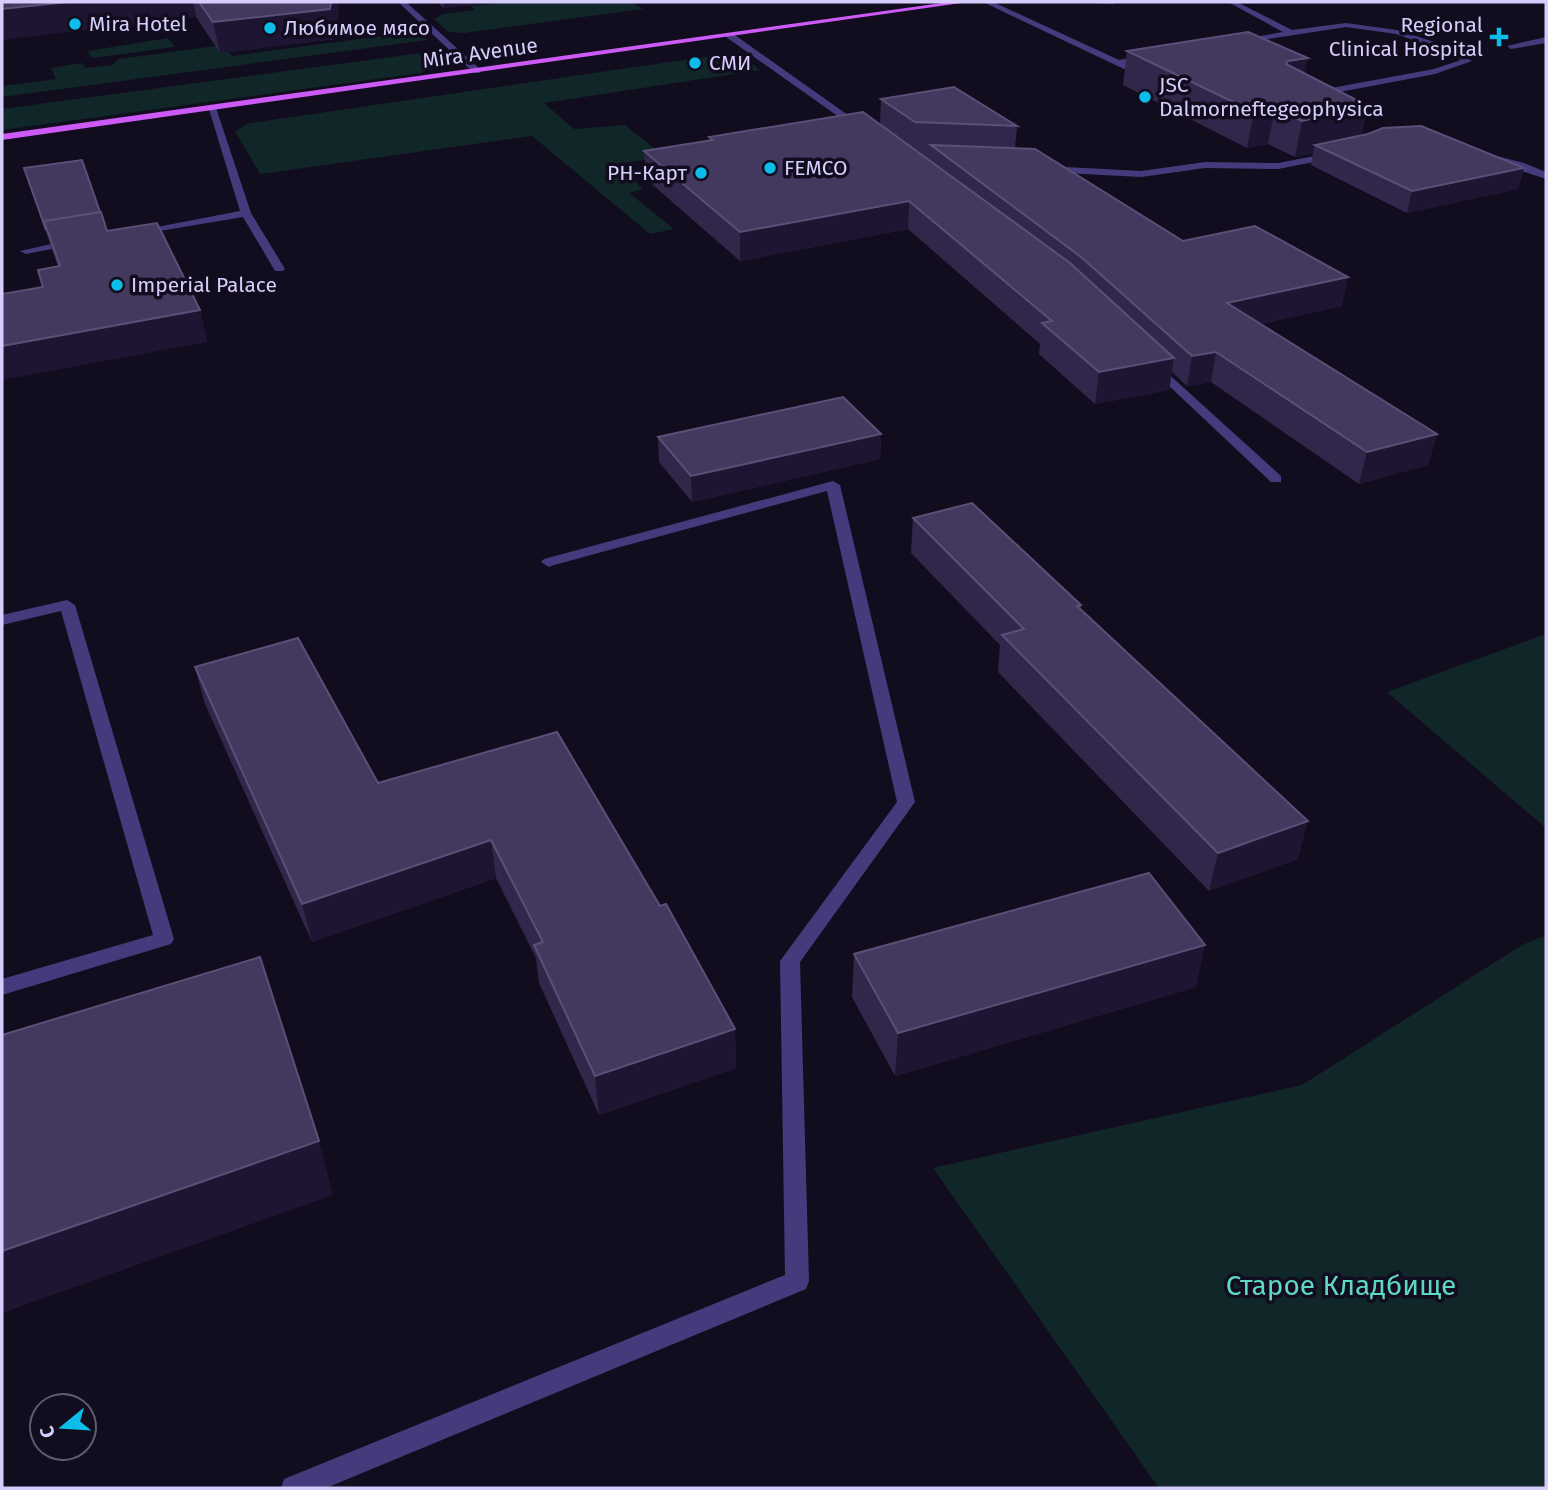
<svg xmlns="http://www.w3.org/2000/svg" width="1548" height="1490" font-family="'Fira Sans',sans-serif">
	<style>
		.green { fill: #112628 }
		.lines { fill: none; stroke-linecap: round; stroke-linejoin: round }
		.service { fill: #433b7b; fill-rule: evenodd }
		.primary { fill: #cc5af6; fill-rule: evenodd }
		.wall { fill: #31274b }
		.shaded-wall { fill: #1d1531 }
		.building { fill: #43385e; stroke: #5a5077; stroke-width: 2 }
		.poi-dot { fill: #0cbde9; stroke: #120d1e; stroke-width: 2.5 }
		.labels { text-anchor: middle; stroke-width: 7; stroke-linejoin: round; paint-order: stroke }
		.far-poi-label { font-size: 21px; fill: #d7cdfc; stroke: #120d1e; text-anchor: start }
		.far-street-label { font-size: 21px; fill: #d7cdfc; stroke: #120d1e }
		.near-park-label { font-size: 28px; fill: #5dd8c5; stroke: #120d1e }
	</style>
	<rect width="100%" height="100%" fill="#120d1e"/>
	<!-- green -->
	<path class="green" d="M 505,2 L 631,2 L 643,9 L 464,33 L 449,32 L 434,19 L 444,14 L 475,10 L 471,6 Z
		M 418,31 L 427,40 L 2,97 L 2,86 L 56,79 L 51,68 L 82,63 L 85,68 L 112,65 L 119,59 L 223,45 L 232,56 Z
		M 168,38 L 175,47 L 92,58 L 88,51 Z
		M 436,51 L 445,64 L 421,73 L 2,130 L 2,109 Z
		M 718,55 L 744,57 L 760,70 L 544,103 L 574,129 L 625,125 L 665,157 L 616,164 L 643,189 L 629,193 L 674,229 L 650,234 L 532,136 L 260,174 L 235,131 L 250,123 Z
		M 1546,634 L 1546,828 L 1387,692 Z
		M 1546,935 L 1546,1488 L 1159,1488 L 933,1168 L 1302,1085 L 1522,945 Z"/>
	<g class="lines">
		<!-- service -->
		<path class="service" d="M 398,2 L 406,2 L 480,69 L 480,73 L 474,73 Z
			M 983,2 L 993,2 L 1119,60 L 1150,54 L 1154,57 L 1127,64 L 1131,67 L 1124,69 Z
			M 1076,2 L 1117,2 L 1113,4 Z
			M 1228,2 L 1237,2 L 1292,30 L 1346,23 L 1397,30 L 1447,46 L 1472,61 L 1435,74 L 1313,97 L 1310,92 L 1434,69 L 1461,60 L 1441,50 L 1396,34 L 1346,27 L 1237,44 L 1237,40 L 1283,32 Z
			M 726,33 L 732,33 L 862,125 L 862,129 L 856,129 L 726,37 Z
			M 1546,37 L 1546,43 L 1511,49 L 1507,46 Z
			M 208,106 L 216,108 L 251,213 L 285,269 L 283,271 L 275,271 L 243,217 L 136,235 L 131,232 L 240,211 Z
			M 1336,152 L 1341,155 L 1339,157 L 1278,169 L 1205,168 L 1141,177 L 1047,172 L 1042,169 L 1047,166 L 1141,171 L 1205,162 L 1278,163 Z
			M 1485,153 L 1524,163 L 1546,172 L 1546,179 L 1482,158 L 1480,156 Z
			M 74,239 L 79,242 L 78,244 L 26,254 L 20,251 Z
			M 1153,360 L 1281,476 L 1281,482 L 1271,482 L 1149,367 L 1147,364 Z
			M 833,481 L 840,485 L 915,802 L 800,962 L 809,1281 L 806,1289 L 326,1488 L 281,1488 L 284,1479 L 785,1275 L 780,961 L 897,802 L 827,491 L 554,565 L 549,567 L 541,562 L 544,559 Z
			M 67,600 L 75,605 L 174,939 L 171,944 L 2,995 L 2,979 L 153,935 L 61,611 L 2,625 L 2,615 Z"/>
		<!-- primary -->
		<path class="primary" d="M 949,2 L 968,2 L 2,140 L 2,134 Z"/>
	</g>
	<!-- wall -->
	<path class="wall" d="M 2,2 L 339,2 L 335,39 L 220,53 L 196,17 Z
		M 437,2 L 497,2 L 444,8 Z
		M 1127,51 L 1308,58 L 1304,74 L 1362,136 L 1524,168 L 1518,189 L 1407,213 L 1311,165 L 1313,153 L 1295,157 L 1268,144 L 1247,148 L 1123,85 Z
		M 881,99 L 1017,126 L 1015,148 L 1183,241 L 1342,306 L 1260,324 L 1437,434 L 1428,465 L 1359,484 L 1211,382 L 1187,386 L 1172,372 L 1169,390 L 1095,404 L 1039,354 L 1040,344 L 908,229 L 740,261 L 646,179 L 644,151 L 709,141 L 709,137 L 880,124 Z
		M 24,168 L 100,212 L 107,231 L 200,310 L 207,342 L 42,287 L 58,267 Z
		M 881,434 L 880,459 L 692,502 L 659,462 L 658,437 Z
		M 913,518 L 1081,605 L 1081,609 L 1298,859 L 1209,891 L 998,672 L 1000,645 L 911,553 Z
		M 195,667 L 378,783 L 660,906 L 735,1029 L 736,1068 L 599,1115 L 539,983 L 536,958 L 496,878 L 312,942 L 205,704 Z
		M 854,954 L 1196,987 L 895,1076 L 852,997 Z"/>
	<!-- shaded-wall -->
	<path class="shaded-wall" d="M 2,2 L 193,2 L 196,17 L 2,40 Z
		M 331,2 L 339,2 L 335,39 L 220,53 L 213,22 Z
		M 444,2 L 497,2 L 444,8 Z
		M 1308,58 L 1301,92 L 1286,64 L 1288,61 Z
		M 1368,106 L 1360,142 L 1315,145 L 1313,153 L 1295,157 L 1302,121 Z
		M 1275,108 L 1268,144 L 1247,148 L 1254,112 Z
		M 1524,168 L 1518,189 L 1407,213 L 1412,191 Z
		M 909,201 L 908,229 L 740,261 L 740,232 Z
		M 1348,277 L 1342,306 L 1221,332 L 1227,303 Z
		M 200,310 L 207,342 L 2,380 L 2,346 Z
		M 1216,352 L 1211,382 L 1187,386 L 1192,356 Z
		M 1174,358 L 1169,390 L 1095,404 L 1099,372 Z
		M 881,434 L 880,459 L 692,502 L 691,476 Z
		M 1437,434 L 1428,465 L 1359,484 L 1367,452 Z
		M 1308,821 L 1298,859 L 1209,891 L 1218,853 Z
		M 491,840 L 496,878 L 312,942 L 302,904 Z
		M 1205,945 L 1196,987 L 895,1076 L 898,1033 Z
		M 735,1029 L 736,1068 L 599,1115 L 595,1076 Z
		M 319,1141 L 333,1195 L 2,1313 L 2,1251 Z"/>
	<!-- building -->
	<path class="building" d="M 2,2 L 68,2 L 2,9 Z
		M 199,2 L 331,2 L 330,9 L 213,22 Z
		M 1248,32 L 1308,58 L 1288,61 L 1286,64 L 1368,106 L 1302,121 L 1275,108 L 1254,112 L 1127,51 Z
		M 954,87 L 1017,126 L 915,122 L 881,99 Z
		M 863,112 L 1070,263 L 1174,358 L 1099,372 L 1042,323 L 1052,321 L 909,201 L 740,232 L 644,151 L 713,140 L 709,137 Z
		M 1421,126 L 1524,168 L 1412,191 L 1315,145 L 1368,134 L 1383,128 Z
		M 931,145 L 1035,149 L 1183,241 L 1255,226 L 1348,277 L 1227,303 L 1437,434 L 1367,452 L 1216,352 L 1192,356 L 1081,257 Z
		M 82,160 L 100,212 L 44,221 L 46,230 L 24,168 Z
		M 101,212 L 107,231 L 157,223 L 200,310 L 2,346 L 2,294 L 43,287 L 38,270 L 60,266 L 44,221 Z
		M 843,397 L 881,434 L 691,476 L 658,437 Z
		M 972,503 L 1081,605 L 1077,606 L 1308,821 L 1218,853 L 1002,635 L 1024,629 L 913,518 Z
		M 298,638 L 378,783 L 557,732 L 660,906 L 666,904 L 735,1029 L 595,1076 L 534,945 L 543,942 L 491,840 L 302,904 L 195,667 Z
		M 1149,873 L 1205,945 L 898,1033 L 854,954 Z
		M 260,957 L 319,1141 L 2,1251 L 2,1035 Z"/>
	<!-- markers -->
	<g class="poi-dot">
		<circle cx="75" cy="24" r="7"/>
		<circle cx="270" cy="28" r="7"/>
		<path d="M1495.5 26.5h7v7h7v7h-7v7h-7v-7h-7v-7h7z"/>
		<circle cx="695" cy="63" r="7"/>
		<circle cx="1145" cy="97" r="7"/>
		<circle cx="770" cy="168" r="7"/>
		<circle cx="701" cy="173" r="7"/>
		<circle cx="117" cy="285" r="7"/>
	</g>
	<g class="labels">
		<!-- far-poi labels -->
		<g class="far-poi-label">
			<text x="89" y="31">Mira Hotel</text>
			<text x="1483" y="32" text-anchor="end">Regional<tspan x="1483" dy="24">Clinical Hospital</tspan></text>
			<text x="284" y="35">Любимое мясо</text>
			<text x="709" y="70">СМИ</text>
			<text x="1159" y="92">JSC<tspan x="1159" dy="24">Dalmorneftegeophysica</tspan></text>
			<text x="784" y="175">FEMCO</text>
			<text x="687" y="180" text-anchor="end">РН-Карт</text>
			<text x="131" y="292">Imperial Palace</text>
		</g>
		<!-- far-street labels -->
		<g class="far-street-label">
			<text transform="translate(480 53) rotate(-8)" y="7">Mira Avenue</text>
		</g>
		<!-- near-park labels -->
		<g class="near-park-label">
			<text x="1341" y="1295">Старое Кладбище</text>
		</g>
	</g>
	<!-- border -->
	<rect width="1548" height="1490" fill="none" stroke="#d7cdfc" stroke-width="7"/>
	<!-- north arrow -->
	<g transform="translate(63 1427) rotate(252)"><circle r="33" fill="#120d1e" stroke="#615a77" stroke-width="2"/>
	<path d="M0-5L12 26L0 18L-12 26Z" fill="#0cbde9"/>
	<text y="-10" font-size="19" font-weight="bold" text-anchor="middle" fill="#d7cdfc">С</text>
	</g>
</svg>
